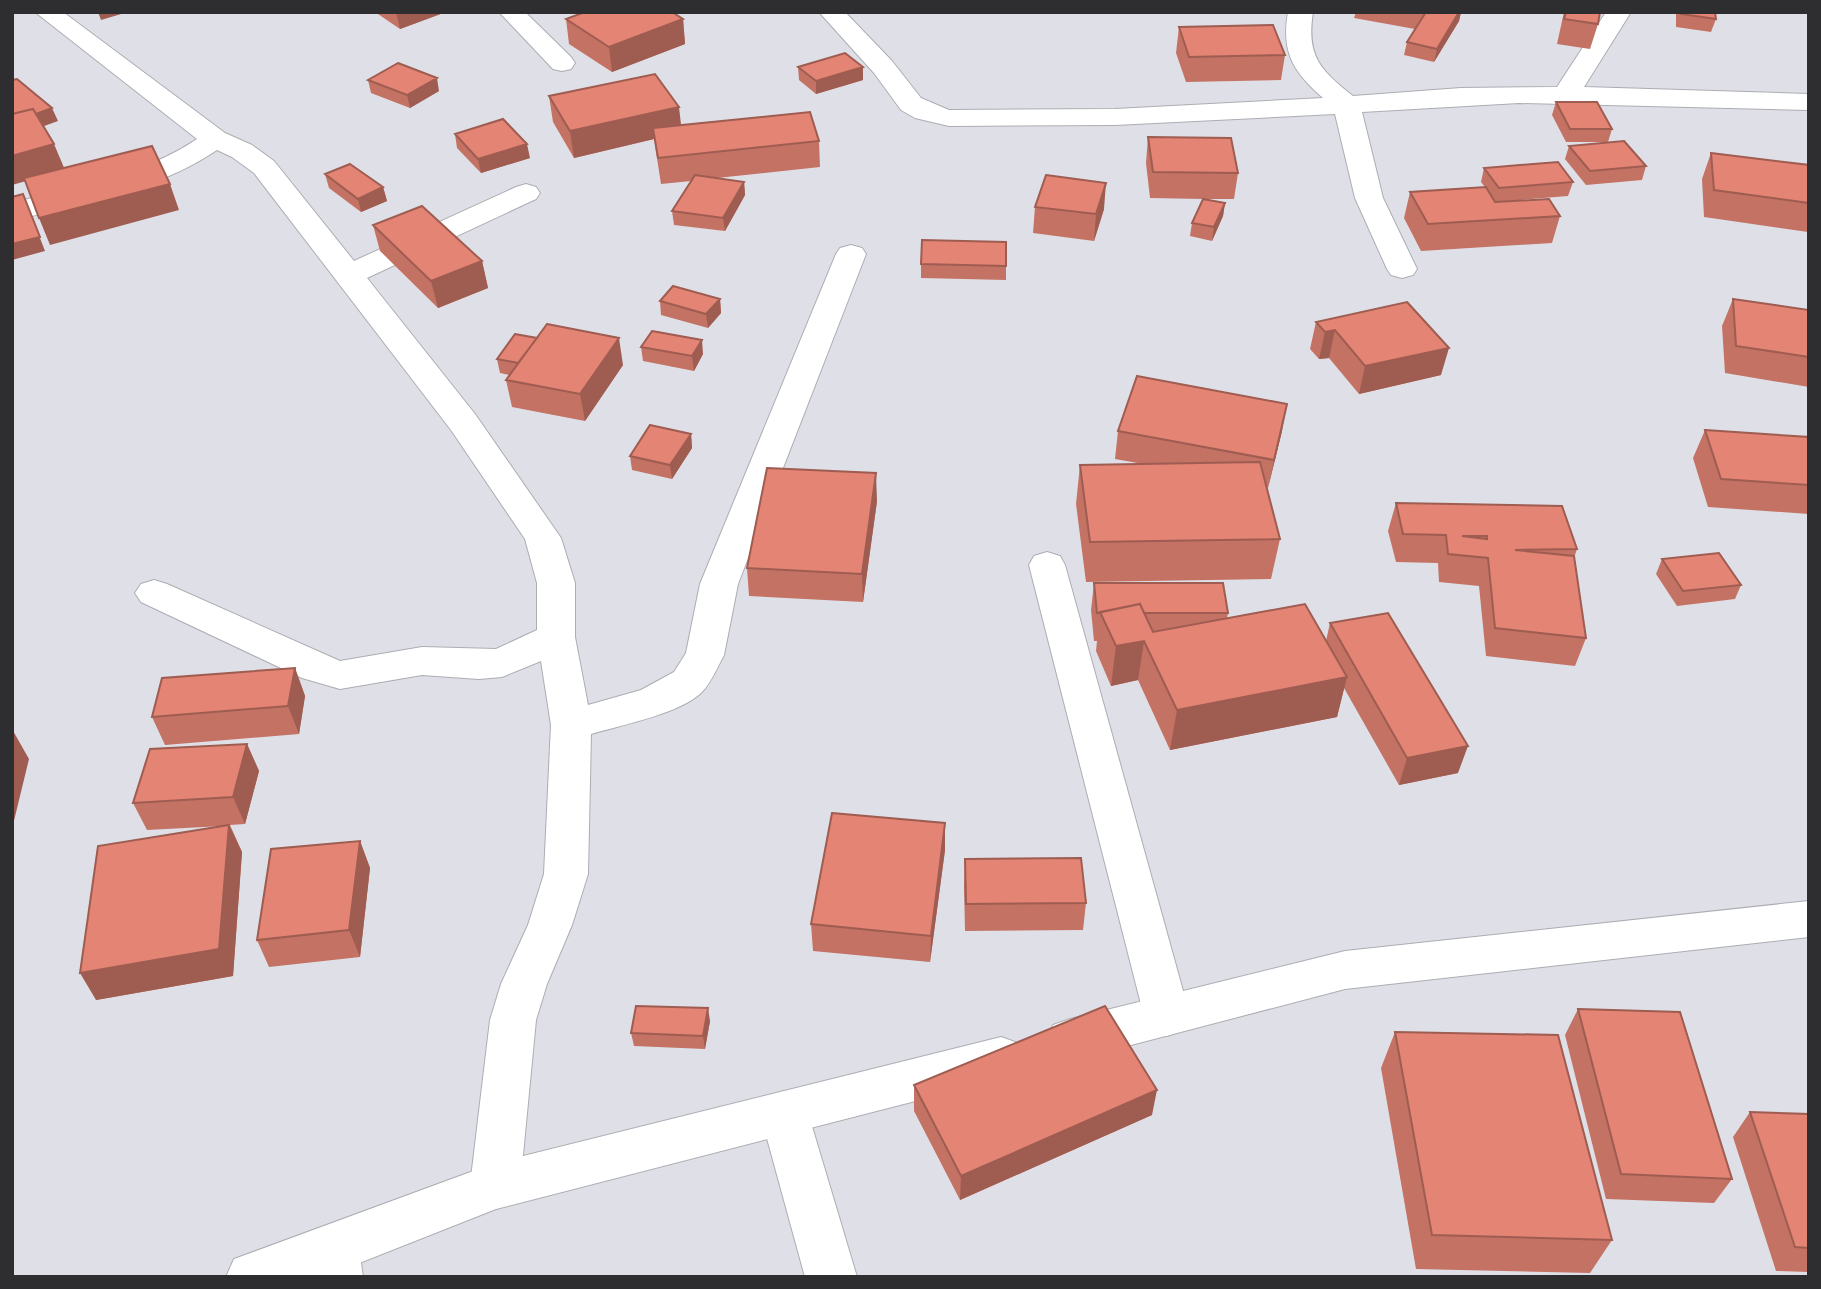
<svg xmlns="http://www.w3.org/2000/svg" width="1821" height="1289" font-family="'Open Sans',sans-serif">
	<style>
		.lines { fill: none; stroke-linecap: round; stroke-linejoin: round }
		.street-casing { stroke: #acadb3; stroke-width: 2 }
		.secondary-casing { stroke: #acadb3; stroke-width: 2 }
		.street { fill: #fff; fill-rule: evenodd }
		.secondary { fill: #fff; fill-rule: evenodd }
		.wall { fill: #c37264 }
		.shaded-wall { fill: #9f5c51 }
		.building { fill: #e38474; stroke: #9f5c51; stroke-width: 2; fill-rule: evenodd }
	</style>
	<rect width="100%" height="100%" fill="#dfe0e7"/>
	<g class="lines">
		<!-- street casing -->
		<g class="street-casing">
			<path id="street" d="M 35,12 L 63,12 L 225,133 L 252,145 L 274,161 L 354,261 L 516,187 L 526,184 L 536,187 L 540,193 L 536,199 L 367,278 L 475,414 L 561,538 L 575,583 L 575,637 L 588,705 L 641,690 L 674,672 L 686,653 L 700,584 L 836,254 L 840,248 L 851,245 L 862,248 L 866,254 L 738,584 L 724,655 C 718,666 711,683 702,692 C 680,714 621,725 591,734 L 588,874 L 572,925 L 547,984 L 536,1020 L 520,1186 L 513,1203 L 495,1209 L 477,1203 L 470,1186 L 490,1020 L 501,984 L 528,925 L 544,874 L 551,725 L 541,661 L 502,677 L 479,679 L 422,675 L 340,689 L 302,678 L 141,602 L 135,593 L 141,584 L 154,580 L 167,584 L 340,661 L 422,647 L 496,649 L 537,630 L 537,583 L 525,539 L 451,430 L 254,173 L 232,157 L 217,150 C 157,191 82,203 12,221 L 12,203 C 76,186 142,176 197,139 Z
				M 499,12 L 525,12 L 571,57 L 575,63 L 571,69 L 562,71 L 553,69 Z
				M 819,12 L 845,12 L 892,61 L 921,98 L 949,110 L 1115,109 L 1323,98 C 1293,72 1281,52 1288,12 L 1313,12 C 1306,56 1320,70 1353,96 L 1461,88 L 1557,87 L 1606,12 L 1631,12 L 1584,87 L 1809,94 L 1809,110 L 1519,103 L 1362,112 L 1383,198 L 1417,269 L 1413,275 L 1402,278 L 1391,275 L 1387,269 L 1355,198 L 1335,114 L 1115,125 L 949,126 L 915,118 L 901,110 L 874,73 Z
				M 1047,552 L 1060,556 L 1065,565 L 1190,1016 L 1183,1030 L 1167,1036 L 1151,1030 L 1144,1016 L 1029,565 L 1034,556 Z
				M 784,1091 L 801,1097 L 808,1113 L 857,1277 L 805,1277 L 760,1113 L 767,1097 Z
				M 333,1224 L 351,1231 L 359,1249 L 363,1277 L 311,1277 L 307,1249 L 315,1231 Z"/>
		</g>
		<!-- secondary casing -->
		<g class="secondary-casing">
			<path id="secondary" d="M 1809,901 L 1809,937 L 1345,989 L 1070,1061 L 1053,1055 L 1047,1040 L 1053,1025 L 1070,1019 L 1345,951 Z
				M 1001,1037 L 1018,1043 L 1025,1058 L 1018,1073 L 1001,1079 L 496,1209 L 324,1277 L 226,1277 L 234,1259 L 495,1163 Z"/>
		</g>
		<!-- street -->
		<use href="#street" class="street"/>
		<!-- secondary -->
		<use href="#secondary" class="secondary"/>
	</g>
	<!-- wall -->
	<path class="wall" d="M 375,12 L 446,12 L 400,29 Z
		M 1356,12 L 1461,12 L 1459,21 L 1434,62 L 1404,55 L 1407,42 L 1415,29 L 1354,18 Z
		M 1564,12 L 1600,12 L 1598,24 L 1590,49 L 1557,44 Z
		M 1676,12 L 1715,12 L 1716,19 L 1711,32 L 1676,27 Z
		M 566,19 L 683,19 L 685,44 L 612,72 L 569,44 Z
		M 1179,27 L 1285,55 L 1281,80 L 1186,82 L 1176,53 Z
		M 798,67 L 863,80 L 816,94 L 799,80 Z
		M 368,80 L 439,91 L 410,108 L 371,93 Z
		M 549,96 L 681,125 L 819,141 L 820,167 L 717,178 L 744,182 L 745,195 L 725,231 L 674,225 L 672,211 L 691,181 L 661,184 L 654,139 L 574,158 L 553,122 Z
		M 1556,102 L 1612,129 L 1608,142 L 1646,166 L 1642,180 L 1586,185 L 1565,159 L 1569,146 L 1608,142 L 1566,142 L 1552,115 Z
		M 455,134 L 530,158 L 481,173 L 457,148 Z
		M 1148,137 L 1238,173 L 1234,199 L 1205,199 L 1225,203 L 1223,216 L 1212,241 L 1190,236 L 1192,223 L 1203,199 L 1150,198 L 1146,163 Z
		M 1711,153 L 1809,165 L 1808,232 L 1704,217 L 1702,179 Z
		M 1484,168 L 1573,182 L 1568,196 L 1495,202 L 1560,216 L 1552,243 L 1421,251 L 1404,218 L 1410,192 L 1485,187 L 1481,182 Z
		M 325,174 L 383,187 L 387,201 L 361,212 L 329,188 Z
		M 1035,207 L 1104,209 L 1094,241 L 1033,233 Z
		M 373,225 L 482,261 L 488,288 L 438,308 L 380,251 Z
		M 921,264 L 1006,266 L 1006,280 L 921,278 Z
		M 720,299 L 721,313 L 708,328 L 661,315 L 660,301 Z
		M 1733,299 L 1809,310 L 1809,387 L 1725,373 L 1722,326 Z
		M 1316,322 L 1441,375 L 1359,394 L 1329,358 L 1319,359 L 1310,349 Z
		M 641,347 L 703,354 L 694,371 L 643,361 Z
		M 497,359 L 623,365 L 585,421 L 512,407 L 506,380 L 509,375 L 500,373 Z
		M 1705,430 L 1809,437 L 1809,514 L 1708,507 L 1693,458 Z
		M 1118,431 L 1282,431 L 1268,488 L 1267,487 L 1280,539 L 1271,579 L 1086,582 L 1076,504 L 1080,465 L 1143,464 L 1115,459 Z
		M 691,434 L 692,448 L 672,479 L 632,470 L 630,456 Z
		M 877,501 L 863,602 L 749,596 L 747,568 Z
		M 1396,503 L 1577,549 L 1574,558 L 1586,638 L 1575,666 L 1486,656 L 1479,586 L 1439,582 L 1438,563 L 1396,562 L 1388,531 Z
		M 1662,559 L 1741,585 L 1735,599 L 1677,606 L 1656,574 Z
		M 1094,583 L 1228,613 L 1227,618 L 1326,641 L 1330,623 L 1458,773 L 1399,785 L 1344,688 L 1337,717 L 1170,750 L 1138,680 L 1111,686 L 1096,651 L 1097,641 L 1094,641 L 1091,610 Z
		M 295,668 L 305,696 L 299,734 L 165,745 L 152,717 Z
		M 247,744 L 259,771 L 245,824 L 230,825 L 242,852 L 233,976 L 96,1000 L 223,826 L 147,830 L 133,803 Z
		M 360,841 L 370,868 L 360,957 L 269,967 L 257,940 Z
		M 945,850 L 930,962 L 813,951 L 811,924 Z
		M 965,859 L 1086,903 L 1083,930 L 965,931 L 964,887 Z
		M 1578,1009 L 1732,1179 L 1714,1203 L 1606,1199 L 1565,1035 Z
		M 710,1021 L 705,1049 L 634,1046 L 631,1033 Z
		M 1395,1032 L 1612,1240 L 1590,1273 L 1416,1269 L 1381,1068 Z
		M 914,1085 L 1152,1115 L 960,1200 L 914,1111 Z
		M 1750,1112 L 1809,1114 L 1809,1272 L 1776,1271 L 1733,1137 Z"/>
	<!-- shaded-wall -->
	<path class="shaded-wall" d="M 98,12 L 128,12 L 101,20 Z
		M 396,12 L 446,12 L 400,29 Z
		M 1459,12 L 1461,12 L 1459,21 L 1434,62 L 1437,49 Z
		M 683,19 L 685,44 L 612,72 L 609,47 Z
		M 863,67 L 863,80 L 816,94 L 816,81 Z
		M 437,78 L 439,91 L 410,108 L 407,95 Z
		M 679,107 L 682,133 L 653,128 L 654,139 L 574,158 L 570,131 Z
		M 52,108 L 58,121 L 25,133 L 19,120 Z
		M 54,144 L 65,170 L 12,185 L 12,156 Z
		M 527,144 L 530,158 L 481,173 L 478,159 Z
		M 744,182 L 745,195 L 725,231 L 723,218 Z
		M 1106,183 L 1104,209 L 1094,241 L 1096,214 Z
		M 170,184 L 179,210 L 50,245 L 39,218 Z
		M 383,187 L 387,201 L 361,212 L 358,199 Z
		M 23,194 L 45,251 L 12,260 L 12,244 Z
		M 1225,203 L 1223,216 L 1212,241 L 1214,227 Z
		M 482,261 L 488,288 L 438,308 L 431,281 Z
		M 720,299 L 721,313 L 708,328 L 706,314 Z
		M 1335,330 L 1329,358 L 1319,359 L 1325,332 Z
		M 619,338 L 623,365 L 585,421 L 580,394 Z
		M 702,340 L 703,354 L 694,371 L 692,356 Z
		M 1449,348 L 1441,375 L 1359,394 L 1365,366 Z
		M 1287,404 L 1282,431 L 1268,488 L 1274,460 Z
		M 691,434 L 692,448 L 672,479 L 670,465 Z
		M 876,473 L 877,501 L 863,602 L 862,574 Z
		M 1144,641 L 1138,680 L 1111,686 L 1116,646 Z
		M 295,668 L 305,696 L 299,734 L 288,706 Z
		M 1347,677 L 1337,717 L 1170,750 L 1177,710 Z
		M 12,729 L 29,759 L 12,829 Z
		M 247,744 L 259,771 L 245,824 L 233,797 Z
		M 1468,746 L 1458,773 L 1399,785 L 1407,758 Z
		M 945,823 L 945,850 L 930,962 L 931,936 Z
		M 229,825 L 242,852 L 233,976 L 96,1000 L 80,973 Z
		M 360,841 L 370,868 L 360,957 L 349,930 Z
		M 708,1008 L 710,1021 L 705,1049 L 703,1036 Z
		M 1157,1090 L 1152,1115 L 960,1200 L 961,1176 Z"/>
	<!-- building -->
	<path class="building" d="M 585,12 L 672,12 L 683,19 L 609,47 L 566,19 Z
		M 1426,12 L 1459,12 L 1437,49 L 1407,42 Z
		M 1566,12 L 1600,12 L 1598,24 L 1564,19 Z
		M 1681,12 L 1715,12 L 1716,19 L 1681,14 Z
		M 1273,25 L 1285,55 L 1189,57 L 1179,27 Z
		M 845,53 L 863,67 L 816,81 L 798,67 Z
		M 398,63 L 437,78 L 407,95 L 368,80 Z
		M 655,74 L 679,107 L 570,131 L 549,96 Z
		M 17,79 L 52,108 L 36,114 L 33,109 L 12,114 L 12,80 Z
		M 1556,102 L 1597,102 L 1612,129 L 1570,129 Z
		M 33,109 L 54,144 L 12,156 L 12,114 Z
		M 810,112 L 819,141 L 658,158 L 653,128 Z
		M 503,119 L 527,144 L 478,159 L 455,134 Z
		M 1148,137 L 1231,138 L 1238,173 L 1153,172 Z
		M 1624,141 L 1646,166 L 1590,171 L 1569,146 Z
		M 152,146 L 170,184 L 39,218 L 24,178 Z
		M 1711,153 L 1809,165 L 1809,203 L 1714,190 Z
		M 1558,162 L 1573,182 L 1499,188 L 1484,168 Z
		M 350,164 L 383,187 L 358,199 L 325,174 Z
		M 695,175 L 744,182 L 723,218 L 672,211 Z
		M 1046,175 L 1106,183 L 1096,214 L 1035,207 Z
		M 1486,187 L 1495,202 L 1549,199 L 1560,216 L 1428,224 L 1410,192 Z
		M 23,194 L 40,237 L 12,244 L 12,197 Z
		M 1203,199 L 1225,203 L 1214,227 L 1192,223 Z
		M 422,206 L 482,261 L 431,281 L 373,225 Z
		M 922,240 L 1006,242 L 1006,266 L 921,264 Z
		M 673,286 L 720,299 L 706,314 L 660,301 Z
		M 1733,299 L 1809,310 L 1809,357 L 1736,346 Z
		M 1407,302 L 1449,348 L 1365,366 L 1335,330 L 1325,332 L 1316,322 Z
		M 547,324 L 619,338 L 580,394 L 506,380 Z
		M 652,331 L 702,340 L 692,356 L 641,347 Z
		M 515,334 L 537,338 L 518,363 L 497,359 Z
		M 1137,376 L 1287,404 L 1274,460 L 1118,431 Z
		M 650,425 L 691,434 L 670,465 L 630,456 Z
		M 1705,430 L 1809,437 L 1809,485 L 1721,479 Z
		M 1260,462 L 1280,539 L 1090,542 L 1080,465 Z
		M 767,468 L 876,473 L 862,574 L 747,568 Z
		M 1396,503 L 1562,506 L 1577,549 L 1515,550 L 1574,556 L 1586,638 L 1495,628 L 1488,558 L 1448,554 L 1446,535 L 1403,534 ZM 1462,536 L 1487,536 L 1487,539 Z
		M 1719,553 L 1741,585 L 1683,591 L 1662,559 Z
		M 1094,583 L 1223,583 L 1228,613 L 1144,613 L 1140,604 L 1097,613 Z
		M 1140,604 L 1153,632 L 1305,604 L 1347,677 L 1177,710 L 1144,641 L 1116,646 L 1100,612 Z
		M 1388,613 L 1468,746 L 1407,758 L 1330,623 Z
		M 295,668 L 288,706 L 152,717 L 162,678 Z
		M 247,744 L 233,797 L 133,803 L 150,749 Z
		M 832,813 L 945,823 L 931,936 L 811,924 Z
		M 229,825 L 219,949 L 80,973 L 98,846 Z
		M 360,841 L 349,930 L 257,940 L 271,849 Z
		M 1081,858 L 1086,903 L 966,904 L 965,859 Z
		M 636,1006 L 708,1008 L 703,1036 L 631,1033 Z
		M 1105,1006 L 1157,1090 L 961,1176 L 914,1085 Z
		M 1578,1009 L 1680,1012 L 1732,1179 L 1621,1174 Z
		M 1395,1032 L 1558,1035 L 1612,1240 L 1432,1235 Z
		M 1750,1112 L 1809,1114 L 1809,1248 L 1795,1247 Z"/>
	<!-- border -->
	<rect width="1821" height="1289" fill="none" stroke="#2e2e31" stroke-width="28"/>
</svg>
